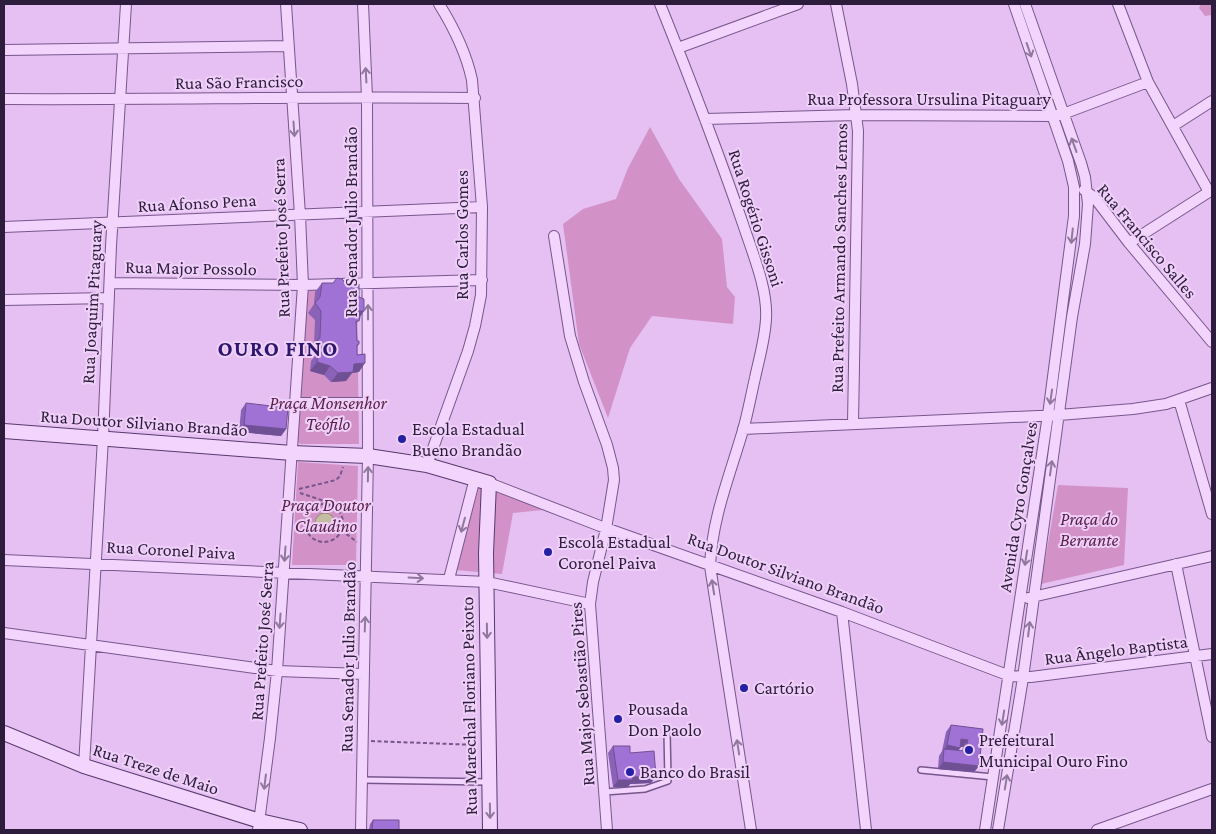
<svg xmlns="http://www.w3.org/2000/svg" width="1216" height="834" font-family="'Crimson Pro',serif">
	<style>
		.green { fill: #d292c7 }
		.water { fill: #c4bca3; stroke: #938b69 }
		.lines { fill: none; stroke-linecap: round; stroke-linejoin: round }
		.lane-casing { stroke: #76568d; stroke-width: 8 }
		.street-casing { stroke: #76568d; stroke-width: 12 }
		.secondary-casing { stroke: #57396f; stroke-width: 16 }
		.path { stroke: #76568d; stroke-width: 2; stroke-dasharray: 4 2.5; stroke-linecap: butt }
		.lane { stroke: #f2d4fc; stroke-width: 5 }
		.street { stroke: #f2d4fc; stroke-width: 10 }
		.secondary { stroke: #f2d4fc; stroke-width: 14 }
		.wall { fill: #8a62b7; fill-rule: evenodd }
		.shaded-wall { fill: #705095 }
		.building { fill: #a072d5; stroke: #705095 }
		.oneway { stroke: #90789c }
		.poi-dot { fill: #251fa3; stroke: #efd0f9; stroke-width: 2 }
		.labels { text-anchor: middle; stroke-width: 4; stroke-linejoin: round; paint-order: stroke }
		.street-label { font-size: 18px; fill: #2d1c3b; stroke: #efd0f9 }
		.park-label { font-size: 18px; font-style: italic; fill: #5a2048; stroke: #efd0f9 }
		.poi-label { font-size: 18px; fill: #2d1c3b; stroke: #efd0f9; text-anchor: start }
		.district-label { font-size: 22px; font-weight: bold; letter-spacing: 1px; fill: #2d166d; stroke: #efd0f9 }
	</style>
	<rect width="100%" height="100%" fill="#e6c0f2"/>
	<!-- green -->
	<path class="green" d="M 1201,4 L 1212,4 L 1212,15 L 1205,16 L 1199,8 Z
		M 650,127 L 679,179 L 722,239 L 727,287 L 735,297 L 733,324 L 652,316 L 630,348 L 608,418 L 579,344 L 563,224 L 583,209 L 616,199 L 628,168 Z
		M 357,288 L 359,444 L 300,444 L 296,439 L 305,289 Z
		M 298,462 L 358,466 L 356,565 L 292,565 Z
		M 480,484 L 543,510 L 513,513 L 502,574 L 455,570 Z
		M 1058,485 L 1128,488 L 1124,565 L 1041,584 Z"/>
	<!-- water -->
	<path class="water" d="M315 523a10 10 0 1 1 20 0a10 10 0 1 1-20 0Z"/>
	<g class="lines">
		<!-- lane casing -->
		<g class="lane-casing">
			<path id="lane" d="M 921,770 L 993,777
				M 362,780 L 489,782
				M 605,792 L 645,789 L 668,781 L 667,731"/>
		</g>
		<!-- street casing -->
		<g class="street-casing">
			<path id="street" d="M 660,4 C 689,76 717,149 743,224 C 752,252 768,289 766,319 C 765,339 759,359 755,378 C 751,395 748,413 743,430 C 730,475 712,518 710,566 L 751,830
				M 836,4 L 852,84 L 858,131 L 853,424
				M 1118,4 L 1148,82 L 1209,192
				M 678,48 L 798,4
				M 4,50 L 288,46
				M 4,99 C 161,100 318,96 475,98
				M 705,119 L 856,115 L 1052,116 L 1063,114 L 1148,82
				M 1173,126 L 1212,101
				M 1084,190 L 1094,197 L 1129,243 L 1212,342
				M 4,227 L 482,207
				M 554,236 L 570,336 L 584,382 L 607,445 L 613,468 L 614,480 L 606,529 L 593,582 L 590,604 L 607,830
				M 1129,243 L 1212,190
				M 110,283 L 303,285 L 482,280
				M 4,300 L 109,298
				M 1179,400 L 1212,514
				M 295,403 L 368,403
				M 743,429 L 1059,415 L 1133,409 L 1166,404 L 1212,388
				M 427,465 L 468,351 L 475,326 L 481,295 L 482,207 L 472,80 C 466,52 454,28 439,4
				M 489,483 L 600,526 L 842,612 L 1010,676 L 1031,677 L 1212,654
				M 4,560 L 487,582 L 590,604
				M 1176,564 L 1212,737
				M 449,579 L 475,478
				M 1028,598 L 1212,556
				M 842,612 L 866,830
				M 4,633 L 277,671 L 363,674
				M 84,766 L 103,438 L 111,246 L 126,4
				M 258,830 L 270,738 L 277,671 L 303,285 L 300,215 L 286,4
				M 361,830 L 368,456 L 367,97 L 363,4
				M 985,830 L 1048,415 L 1074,216 L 1074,187 L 1068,161 L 1014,4
				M 998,830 L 1023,678 L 1072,317 L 1085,244 L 1088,204 L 1085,177 L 1081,163 L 1025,4
				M 1097,830 L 1212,789"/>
		</g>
		<!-- secondary casing -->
		<g class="secondary-casing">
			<path id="secondary" d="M 4,431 L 292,453 L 368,456 L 427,465 L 489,483 L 486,553 L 490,830
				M 4,733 L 84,766 L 260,821 L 300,830"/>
		</g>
		<!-- path -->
		<path class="path" d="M 299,489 L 336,480 L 340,476 L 343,467
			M 300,493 C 308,496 324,500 330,504
			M305 523a19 19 0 1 1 38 0a19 19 0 1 1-38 0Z
			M 341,530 L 357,542
			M 371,741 L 477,745"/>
		<!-- lane -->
		<use href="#lane" class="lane"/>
		<!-- street -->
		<use href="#street" class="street"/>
		<!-- secondary -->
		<use href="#secondary" class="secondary"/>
	</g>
	<!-- wall -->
	<path class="wall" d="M 322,283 L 359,297 L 364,311 L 359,318 L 356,326 L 357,341 L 359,344 L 357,347 L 357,355 L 359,372 L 352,373 L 346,381 L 331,382 L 324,375 L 310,371 L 311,361 L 315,356 L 315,354 L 311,353 L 311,348 L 314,344 L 315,320 L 308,313 L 314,304 L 315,292 Z
		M 246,403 L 286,429 L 281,436 L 239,432 L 241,410 Z
		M 951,725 L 983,729 L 979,766 L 974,772 L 938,769 L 939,756 L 942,751 L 946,732 ZM 961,747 L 963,747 L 962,751 L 958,750 Z
		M 613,746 L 630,753 L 656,776 L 651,783 L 630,784 L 628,787 L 613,787 L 608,753 Z
		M 373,820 L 399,830 L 369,830 L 370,824 Z"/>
	<!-- shaded-wall -->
	<path class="shaded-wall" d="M 356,311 L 364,311 L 358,320 L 349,321 Z
		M 317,344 L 322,345 L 315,354 L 311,353 Z
		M 317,362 L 330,366 L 324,375 L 310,371 Z
		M 365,363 L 359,372 L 352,373 L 346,381 L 331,382 L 338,373 L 354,364 Z
		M 244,425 L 286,429 L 281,436 L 239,432 Z
		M 961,739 L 968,740 L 963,747 L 956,746 Z
		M 947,745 L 960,748 L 956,755 L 944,750 Z
		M 943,762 L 979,766 L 974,772 L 938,769 Z
		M 656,776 L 651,783 L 630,784 L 628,787 L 613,787 L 618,780 L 633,777 Z"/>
	<!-- building -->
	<path class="building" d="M 337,278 L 342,279 L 347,284 L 359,284 L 359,297 L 364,299 L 364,311 L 356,311 L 356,317 L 360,317 L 359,321 L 356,321 L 357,341 L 359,341 L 359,344 L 357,345 L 357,355 L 365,354 L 365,363 L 354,364 L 353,372 L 338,373 L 330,366 L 317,362 L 318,352 L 322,353 L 322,345 L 317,344 L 318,339 L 320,338 L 321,311 L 315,303 L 320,297 L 322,283 L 333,283 Z
		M 246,403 L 288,408 L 286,429 L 244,425 Z
		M 951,725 L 983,729 L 979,766 L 943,762 L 944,749 L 965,751 L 968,740 L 961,739 L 960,748 L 947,745 Z
		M 613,746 L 630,746 L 630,753 L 654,751 L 656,776 L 633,777 L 632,780 L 618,780 Z
		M 373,820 L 399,820 L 399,830 L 373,830 L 372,829 Z"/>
	<!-- one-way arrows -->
	<defs><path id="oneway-shaft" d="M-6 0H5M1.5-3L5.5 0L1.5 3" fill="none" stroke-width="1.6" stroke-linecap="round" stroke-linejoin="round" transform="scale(1.25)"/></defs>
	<g class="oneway">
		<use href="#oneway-shaft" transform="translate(1029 50) rotate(71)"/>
		<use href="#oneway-shaft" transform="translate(366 75) rotate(-93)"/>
		<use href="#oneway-shaft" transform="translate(294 129) rotate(86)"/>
		<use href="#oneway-shaft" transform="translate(1074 145) rotate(-110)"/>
		<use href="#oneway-shaft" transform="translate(1072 236) rotate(96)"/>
		<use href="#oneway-shaft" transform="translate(368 312) rotate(-90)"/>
		<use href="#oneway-shaft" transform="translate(1051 397) rotate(98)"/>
		<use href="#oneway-shaft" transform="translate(1051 468) rotate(-82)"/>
		<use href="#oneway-shaft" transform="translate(368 474) rotate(-89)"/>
		<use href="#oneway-shaft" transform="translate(463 525) rotate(105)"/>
		<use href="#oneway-shaft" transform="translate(285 554) rotate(94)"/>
		<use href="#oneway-shaft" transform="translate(1026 558) rotate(99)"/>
		<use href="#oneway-shaft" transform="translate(416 578) rotate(3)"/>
		<use href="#oneway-shaft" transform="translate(713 587) rotate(-99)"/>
		<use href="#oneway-shaft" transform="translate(280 621) rotate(94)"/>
		<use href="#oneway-shaft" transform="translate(365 624) rotate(-88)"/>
		<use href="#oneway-shaft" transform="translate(1029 629) rotate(-83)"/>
		<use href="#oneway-shaft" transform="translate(487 631) rotate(89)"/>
		<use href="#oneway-shaft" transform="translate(1003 718) rotate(99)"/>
		<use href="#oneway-shaft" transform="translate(738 747) rotate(-99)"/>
		<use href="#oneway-shaft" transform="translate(265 782) rotate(97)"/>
		<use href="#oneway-shaft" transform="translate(1006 782) rotate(-81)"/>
		<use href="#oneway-shaft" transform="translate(490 811) rotate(89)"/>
	</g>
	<!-- markers -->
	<g class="poi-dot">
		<circle cx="402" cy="439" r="5"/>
		<circle cx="548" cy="552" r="5"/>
		<circle cx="744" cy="688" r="5"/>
		<circle cx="618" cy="719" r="5"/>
		<circle cx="969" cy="750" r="5"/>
		<circle cx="630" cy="772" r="5"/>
	</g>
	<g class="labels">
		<!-- street labels -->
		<g class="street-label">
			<text transform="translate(239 82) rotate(-1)" y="6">Rua São Francisco</text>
			<text x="929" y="105">Rua Professora Ursulina Pitaguary</text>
			<text transform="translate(197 203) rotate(-3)" y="6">Rua Afonso Pena</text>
			<text transform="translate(756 218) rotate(72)" y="6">Rua Rogério Gissoni</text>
			<text transform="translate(351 222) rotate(-90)" y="6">Rua Senador Julio Brandão</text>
			<text transform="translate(462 235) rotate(-90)" y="6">Rua Carlos Gomes</text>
			<text transform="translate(281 238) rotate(-92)" y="6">Rua Prefeito José Serra</text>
			<text transform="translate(1147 241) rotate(50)" y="6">Rua Francisco Salles</text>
			<text transform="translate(839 258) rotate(-89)" y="6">Rua Prefeito Armando Sanches Lemos</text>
			<text transform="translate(191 268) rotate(1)" y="6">Rua Major Possolo</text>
			<text transform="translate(92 302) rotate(-87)" y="6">Rua Joaquim Pitaguary</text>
			<text transform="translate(144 423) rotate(4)" y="6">Rua Doutor Silviano Brandão</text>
			<text transform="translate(1018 507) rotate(-81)" y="6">Avenida Cyro Gonçalves</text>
			<text transform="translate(171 550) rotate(3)" y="6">Rua Coronel Paiva</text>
			<text transform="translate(786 573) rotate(20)" y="6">Rua Doutor Silviano Brandão</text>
			<text transform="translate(262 641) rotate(-86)" y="6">Rua Prefeito José Serra</text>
			<text transform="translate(1116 650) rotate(-7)" y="6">Rua Ângelo Baptista</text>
			<text transform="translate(348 657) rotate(-89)" y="6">Rua Senador Julio Brandão</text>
			<text transform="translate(582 694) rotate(-94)" y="6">Rua Major Sebastião Pires</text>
			<text transform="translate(469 706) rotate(-91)" y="6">Rua Marechal Floriano Peixoto</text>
			<text transform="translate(156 769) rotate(18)" y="6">Rua Treze de Maio</text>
		</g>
		<!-- park labels -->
		<g class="park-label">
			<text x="328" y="409">Praça Monsenhor<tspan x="328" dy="21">Teófilo</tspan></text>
			<text x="326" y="511">Praça Doutor<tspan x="326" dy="21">Claudino</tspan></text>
			<text x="1089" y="525">Praça do<tspan x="1089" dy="21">Berrante</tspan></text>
		</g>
		<!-- poi labels -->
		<g class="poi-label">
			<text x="412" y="435">Escola Estadual<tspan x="412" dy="21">Bueno Brandão</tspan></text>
			<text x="558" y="548">Escola Estadual<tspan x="558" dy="21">Coronel Paiva</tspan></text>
			<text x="754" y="694">Cartório</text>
			<text x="628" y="715">Pousada<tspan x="628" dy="21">Don Paolo</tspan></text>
			<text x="979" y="746">Prefeitural<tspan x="979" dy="21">Municipal Ouro Fino</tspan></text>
			<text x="640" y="778">Banco do Brasil</text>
		</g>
		<!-- district labels -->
		<g class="district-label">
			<text x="278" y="356">OURO FINO</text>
		</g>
	</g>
	<!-- border -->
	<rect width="1216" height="834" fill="none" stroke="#2d1c3b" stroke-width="10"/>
</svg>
